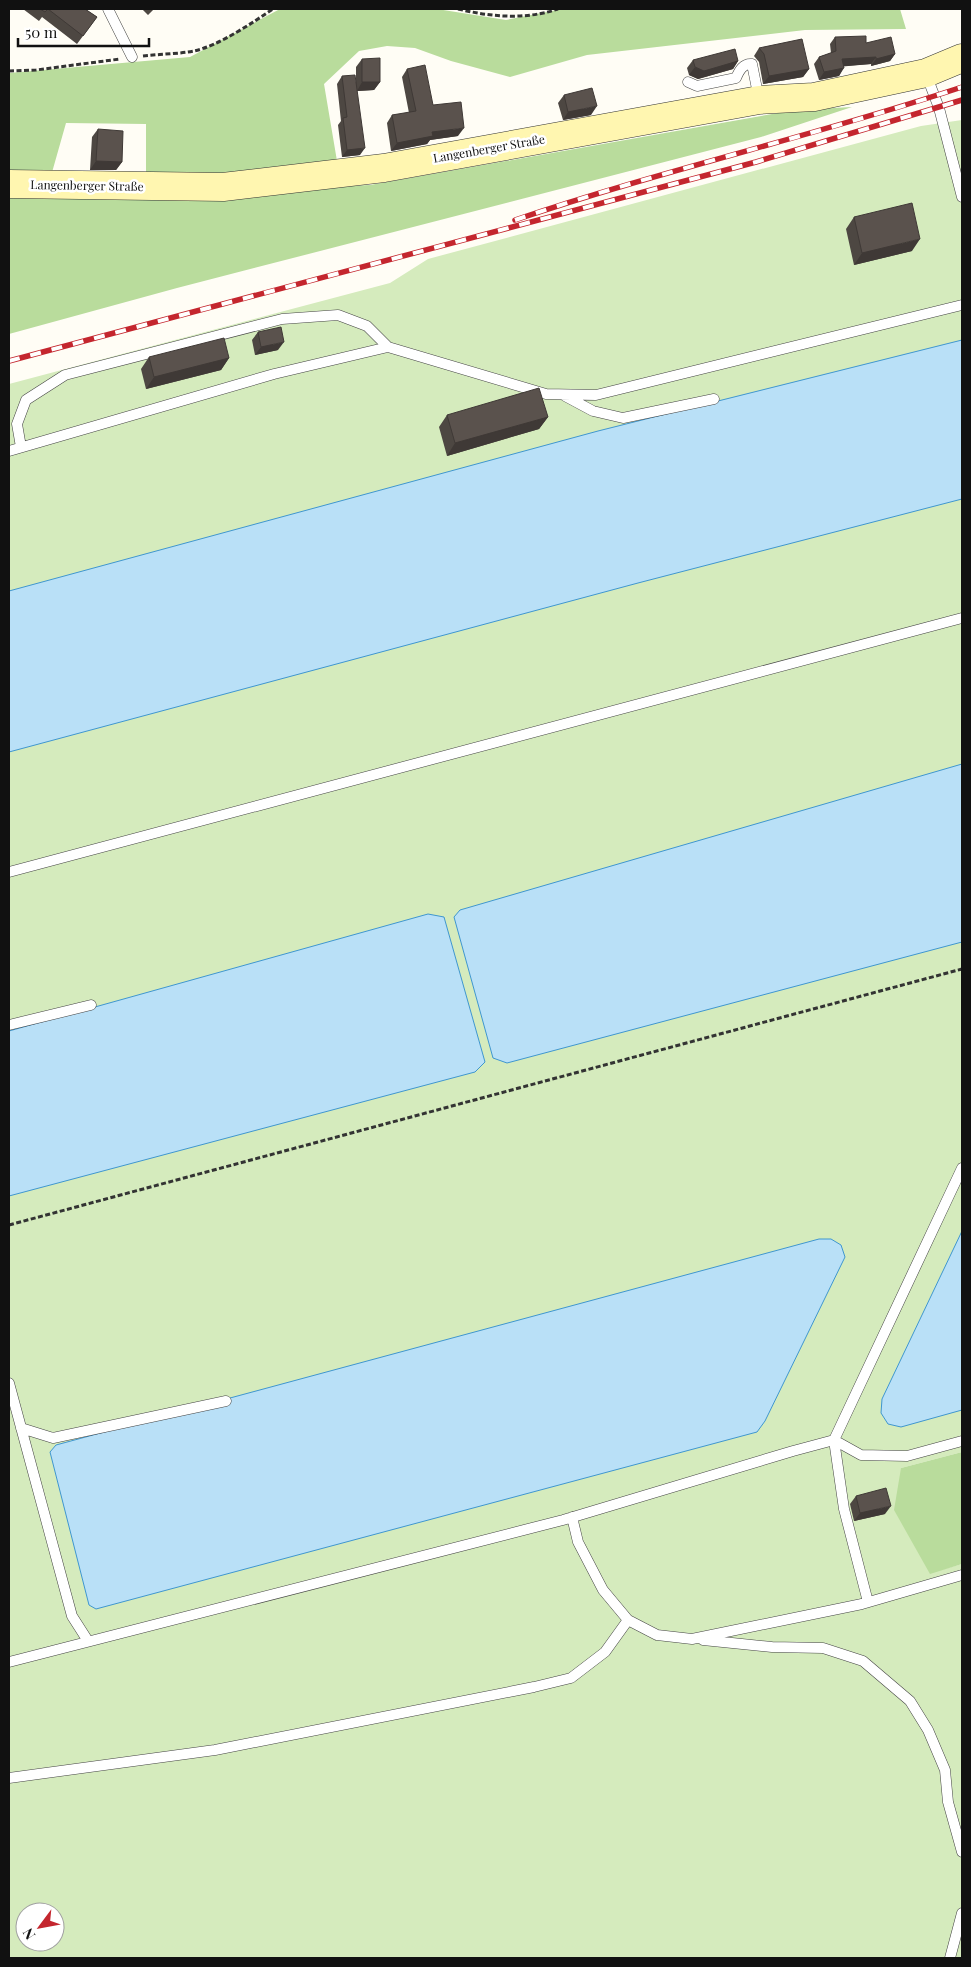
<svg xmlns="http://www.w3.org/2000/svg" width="971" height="1967" font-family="'Playfair Display',serif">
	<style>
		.green { fill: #d5ebbd; fill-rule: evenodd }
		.forest { fill: #b9dc9c }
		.water { fill: #b9e0f7; stroke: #3f96cf }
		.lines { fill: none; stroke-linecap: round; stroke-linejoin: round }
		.lane-casing { stroke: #444; stroke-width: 11 }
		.secondary-casing { stroke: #333; stroke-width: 29 }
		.path { stroke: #333; stroke-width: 3; stroke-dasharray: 5 2.5; stroke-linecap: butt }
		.lane { stroke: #fff; stroke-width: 10 }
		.secondary { stroke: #fff6b0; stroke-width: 28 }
		.rail-casing { stroke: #c4262e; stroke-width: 5.5 }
		.rail { stroke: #fff; stroke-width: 4; stroke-dasharray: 11; stroke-linecap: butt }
		.wall { fill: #4d4742 }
		.shaded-wall { fill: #3f3936 }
		.building { fill: #5a524d; stroke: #3f3936 }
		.labels { text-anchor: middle; stroke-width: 5; stroke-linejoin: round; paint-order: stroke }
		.street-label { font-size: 12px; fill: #111; stroke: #fff }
	</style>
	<rect width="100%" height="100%" fill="#fffdf5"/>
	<!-- green -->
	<path class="green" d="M 962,120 L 962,1452 L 901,1468 L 930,1573 L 962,1564 L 962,1958 L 9,1958 L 9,384 L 390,283 L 428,259 L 921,126 ZM 25,1912 L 55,1912 L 55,1942 L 25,1942 Z"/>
	<!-- forest -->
	<path class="forest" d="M 280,9 L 437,9 L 506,20 L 562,9 L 900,9 L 906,29 L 805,30 L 587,55 L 510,77 L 451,61 L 415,48 L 387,46 L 359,51 L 324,84 L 337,161 L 210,177 L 146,175 L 146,124 L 66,123 L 49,183 L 9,182 L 9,73 L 190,57 Z
		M 852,107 L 761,137 L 177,288 L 9,334 L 9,186 L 223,191 L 370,185 L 795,110 Z
		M 962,1452 L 962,1564 L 930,1574 L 894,1510 L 901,1468 Z"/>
	<!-- water -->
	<path class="water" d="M 962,340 L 962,499 L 638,583 L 9,752 L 9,591 L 598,431 Z
		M 962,764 L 962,942 L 507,1063 L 493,1058 L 454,917 L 460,910 Z
		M 428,914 L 444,917 L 485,1062 L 475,1072 L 9,1196 L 9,1031 Z
		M 962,1231 L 962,1410 L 901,1427 L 888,1424 L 881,1413 L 882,1399 Z
		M 819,1239 L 831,1239 L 841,1245 L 845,1257 L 765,1421 L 757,1432 L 96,1609 L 89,1605 L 50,1452 L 56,1445 Z"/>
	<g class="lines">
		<!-- lane casing -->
		<g class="lane-casing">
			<path id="lane" d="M 108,9 L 132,57
				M 926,74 L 939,108 L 962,197
				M 688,82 L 697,86 L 736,78 C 739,71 743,63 752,64 L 759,99
				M 565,396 L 593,411 L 623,418 L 714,399
				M 21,447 L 17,424 L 26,400 L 65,375 L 282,319 L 338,315 L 367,326 L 388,347
				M 9,451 L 274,374 L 388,347 L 546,394 L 596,395 L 962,305
				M 9,872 L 962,618
				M 9,1025 L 91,1005
				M 9,1383 L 72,1616 L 88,1641
				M 21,1428 L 53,1438 L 226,1401
				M 834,1440 L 844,1509 L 868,1602
				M 834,1440 L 861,1455 L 907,1456 L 962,1441
				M 572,1517 L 578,1542 L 603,1590 L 628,1620 L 657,1635 L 692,1639 L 862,1604 L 962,1575
				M 703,1640 L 772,1647 L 823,1648 L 863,1661 L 910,1701 L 928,1730 L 945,1770 L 948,1802 L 962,1852
				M 9,1662 L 563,1520 L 793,1451 L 834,1440 L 962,1168
				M 9,1778 L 215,1750 L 534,1687 L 571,1678 L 605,1652 L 628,1620
				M 950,1958 L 962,1913"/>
		</g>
		<!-- secondary casing -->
		<g class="secondary-casing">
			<path id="secondary" d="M 9,184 L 223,187 L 384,168 L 759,100 L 814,97 L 926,73 L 962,58"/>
		</g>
		<!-- path -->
		<path class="path" d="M 458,9 C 492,17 525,20 558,9
			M 143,56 C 160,54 178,54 194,51 C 218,46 252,23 273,9
			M 9,71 L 36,70 L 120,59
			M 9,1225 L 962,969"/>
		<!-- lane -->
		<use href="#lane" class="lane"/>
		<!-- secondary -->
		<use href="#secondary" class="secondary"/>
		<!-- rail casing -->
		<g class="rail-casing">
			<path id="rail" d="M 515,220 C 662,170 815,136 962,87
				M 9,361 L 756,162 L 962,100"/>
		</g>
		<!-- rail -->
		<use href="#rail" class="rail"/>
	</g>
	<!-- wall -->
	<path class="wall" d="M 23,9 L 85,9 L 97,17 L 77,44 L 42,17 L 39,21 Z
		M 142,9 L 154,9 L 148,15 Z
		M 835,37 L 866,43 L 895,54 L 890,61 L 871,66 L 871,64 L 844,66 L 839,76 L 819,80 L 814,64 L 819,57 L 831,53 L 830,44 Z
		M 759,48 L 809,69 L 803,77 L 763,84 L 759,62 L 754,56 Z
		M 362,59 L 380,82 L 374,90 L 357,91 L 360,155 L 342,157 L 338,125 L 341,121 L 337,84 L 342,76 L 356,88 L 356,67 Z
		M 693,60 L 738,61 L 733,69 L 698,79 L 689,75 L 687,68 Z
		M 407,69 L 433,105 L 458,136 L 430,140 L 427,144 L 391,151 L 387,123 L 392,115 L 409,113 L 402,77 Z
		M 564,95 L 591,115 L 563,120 L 558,103 Z
		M 98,129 L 122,162 L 116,170 L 90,170 L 92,137 Z
		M 854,217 L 912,251 L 854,265 L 846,229 Z
		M 258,332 L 278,350 L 255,355 L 252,340 Z
		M 149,357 L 229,358 L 221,370 L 146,389 L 141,369 Z
		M 447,415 L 548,417 L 539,429 L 447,456 L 439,427 Z
		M 856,1496 L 885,1514 L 854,1521 L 850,1504 Z"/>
	<!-- shaded-wall -->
	<path class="shaded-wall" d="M 895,54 L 890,61 L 871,66 L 876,59 Z
		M 876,57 L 871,64 L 837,67 L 842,59 Z
		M 738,61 L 733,69 L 698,79 L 689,75 L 695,67 Z
		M 844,68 L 839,76 L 819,80 L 824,72 Z
		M 809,69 L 803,77 L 763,84 L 769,76 Z
		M 362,82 L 380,82 L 374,90 L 357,91 Z
		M 597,106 L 591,115 L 563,120 L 568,112 Z
		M 464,128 L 458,136 L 430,140 L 427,144 L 391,151 L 397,143 L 432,132 Z
		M 365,148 L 360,155 L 342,157 L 347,150 Z
		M 96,161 L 122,162 L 116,170 L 90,170 Z
		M 920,239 L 912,251 L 854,265 L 862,253 Z
		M 284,342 L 278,350 L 255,355 L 261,347 Z
		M 229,358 L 221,370 L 146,389 L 154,377 Z
		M 548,417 L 539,429 L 447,456 L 455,443 Z
		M 891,1506 L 885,1514 L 854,1521 L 860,1513 Z"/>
	<!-- building -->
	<path class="building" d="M 40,9 L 85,9 L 97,17 L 83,36 L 48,9 L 45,12 Z
		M 866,36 L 866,43 L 891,37 L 895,54 L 876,59 L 876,57 L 842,59 L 844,68 L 824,72 L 819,57 L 836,51 L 835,37 Z
		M 802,39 L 809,69 L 769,76 L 764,54 L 759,48 Z
		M 735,49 L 738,61 L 704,71 L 695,67 L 693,60 Z
		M 380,58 L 380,82 L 362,82 L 362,59 Z
		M 425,65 L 433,105 L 461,102 L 464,128 L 432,132 L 433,136 L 397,143 L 392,115 L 416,111 L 407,69 Z
		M 355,75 L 365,148 L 347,150 L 343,118 L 347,117 L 342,76 Z
		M 592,88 L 597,106 L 568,112 L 564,95 Z
		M 98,129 L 123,131 L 122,162 L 96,161 Z
		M 912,203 L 920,239 L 862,253 L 854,217 Z
		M 281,327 L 284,342 L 261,347 L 258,332 Z
		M 224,338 L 229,358 L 154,377 L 149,357 Z
		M 539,388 L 548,417 L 455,443 L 447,415 Z
		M 886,1488 L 891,1506 L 860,1513 L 856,1496 Z"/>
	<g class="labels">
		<!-- street labels -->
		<g class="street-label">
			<text transform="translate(489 149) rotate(-10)" y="4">Langenberger Straße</text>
			<text transform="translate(87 186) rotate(1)" y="4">Langenberger Straße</text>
		</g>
	</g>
	<!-- border -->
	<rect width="971" height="1967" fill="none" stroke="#111111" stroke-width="20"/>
	<!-- north arrow -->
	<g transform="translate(40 1927) rotate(238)"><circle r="24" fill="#ffffff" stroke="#a0a0a0"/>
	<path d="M0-4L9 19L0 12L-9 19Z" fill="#c4262e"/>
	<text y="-8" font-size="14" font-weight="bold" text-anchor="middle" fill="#111111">N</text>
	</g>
	<!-- scale -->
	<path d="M18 38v8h131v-8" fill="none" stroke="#111111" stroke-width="2.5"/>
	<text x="25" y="38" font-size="15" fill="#111111" stroke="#ffffff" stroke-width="4" paint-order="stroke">50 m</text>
</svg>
